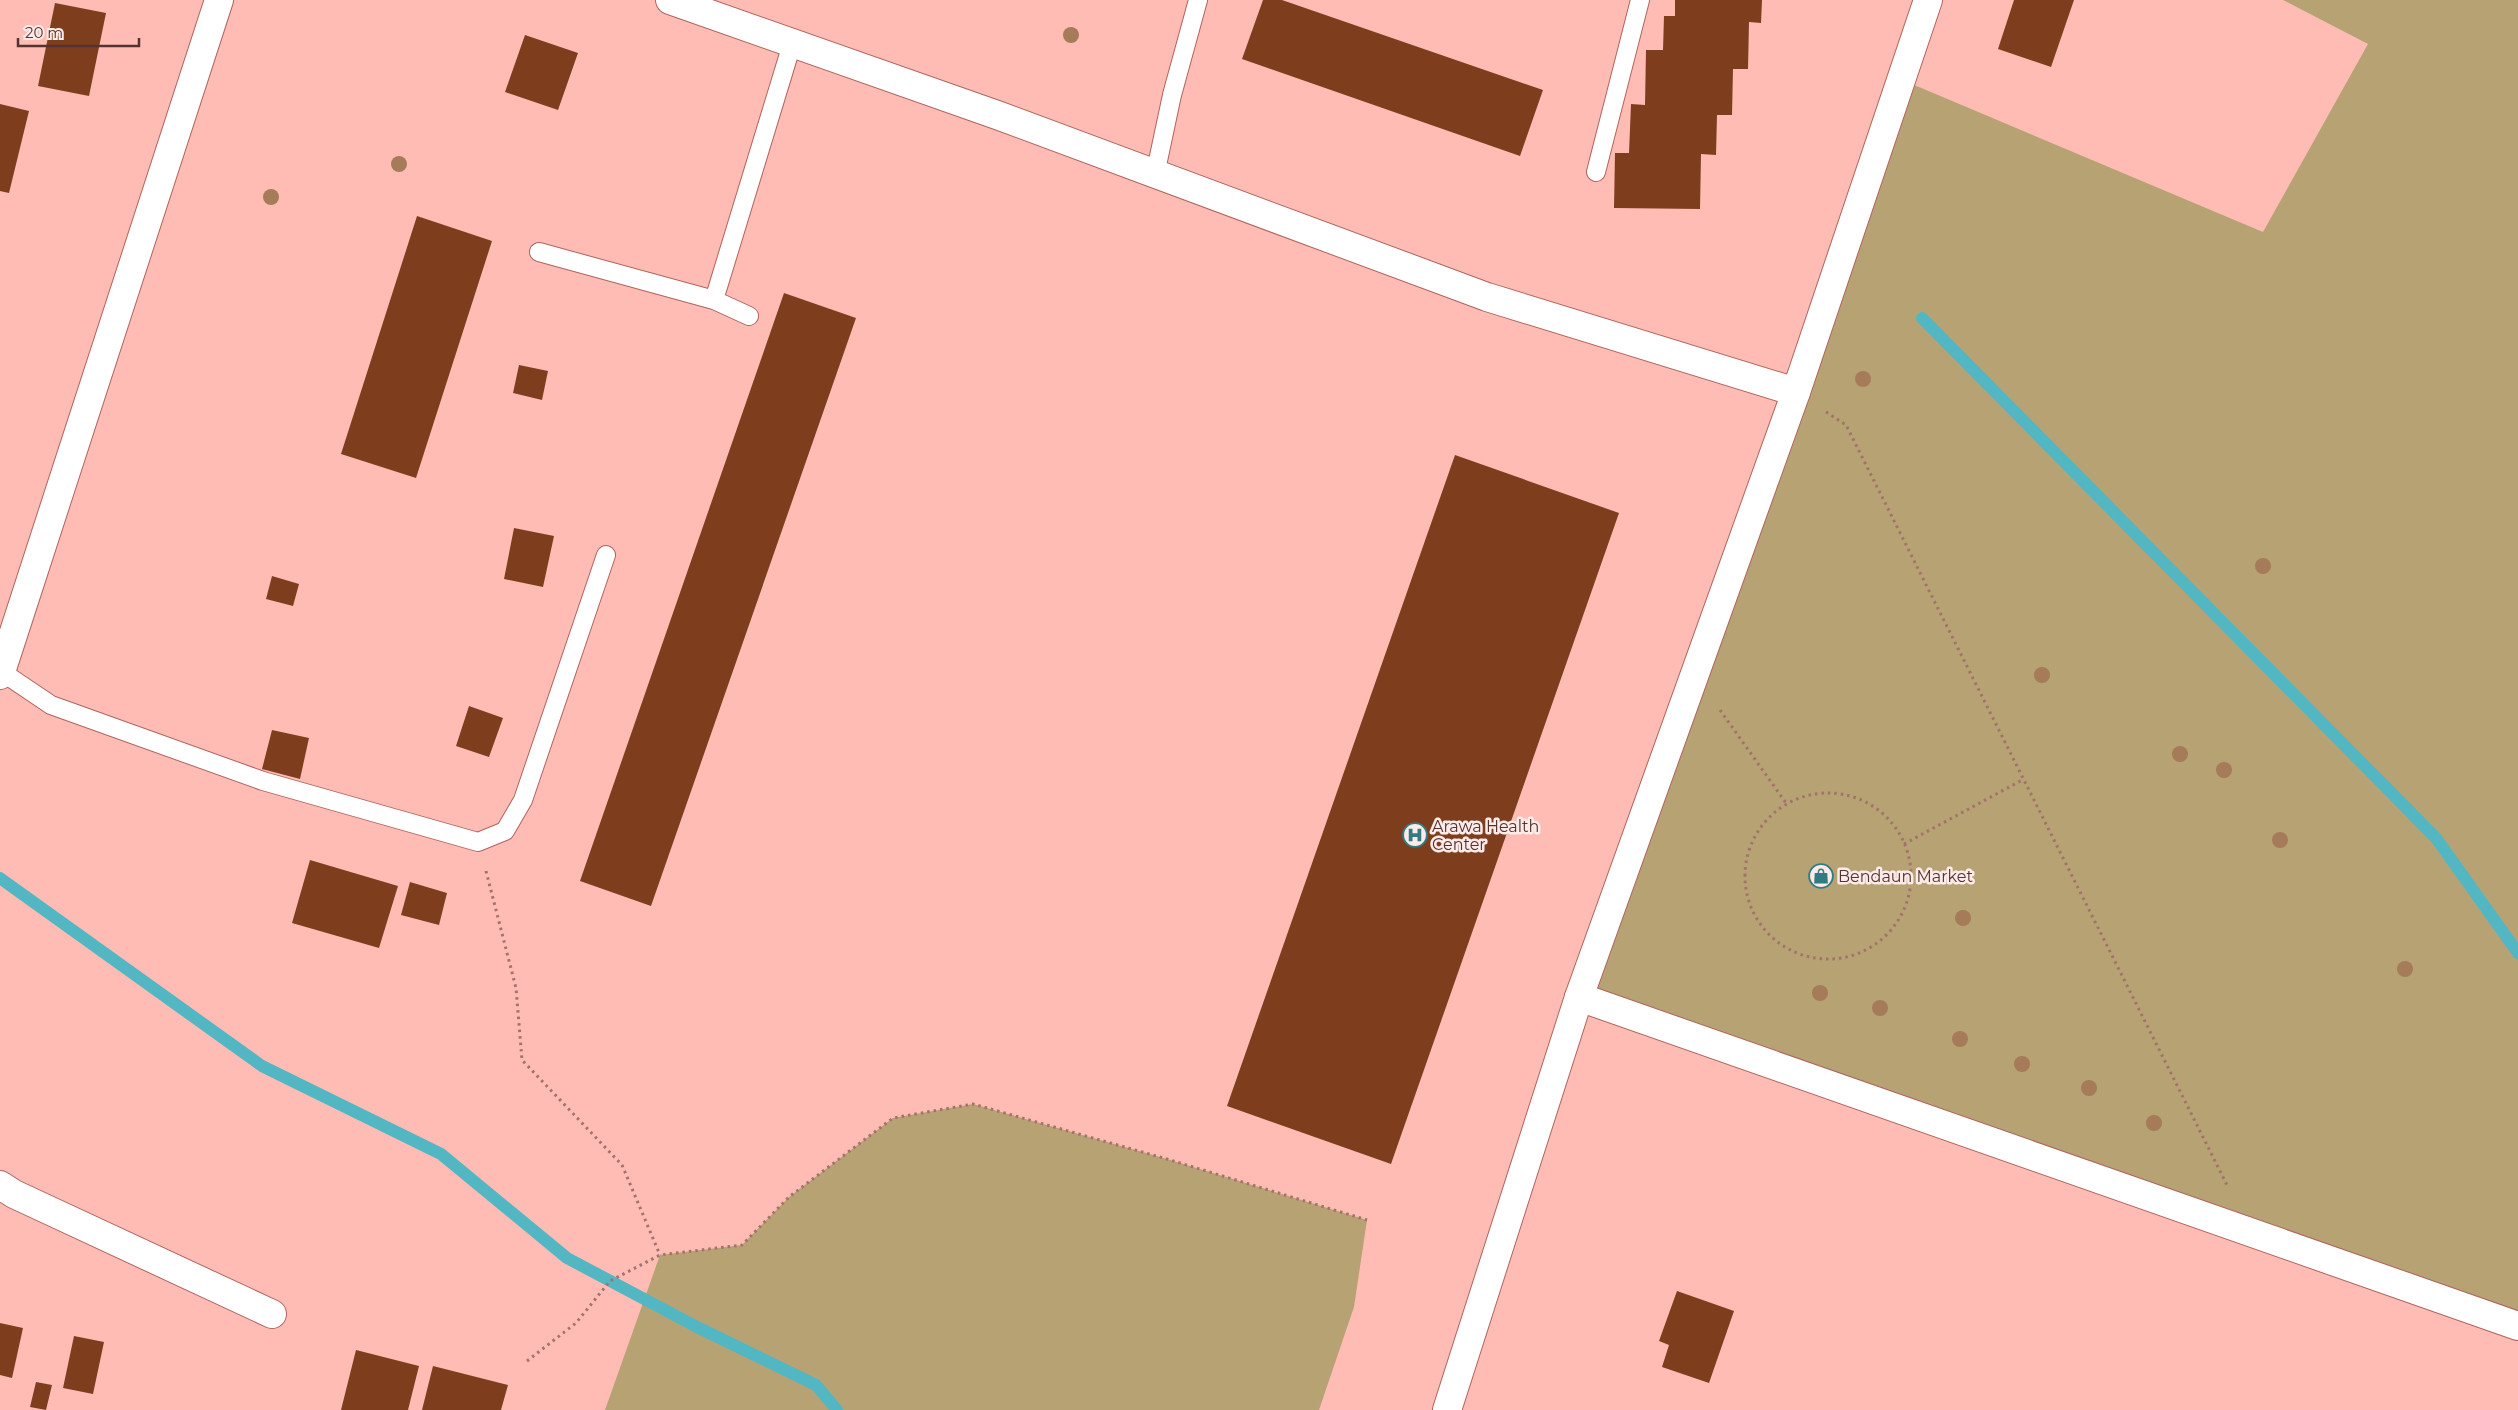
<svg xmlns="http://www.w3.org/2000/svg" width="2518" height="1410" font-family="Montserrat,sans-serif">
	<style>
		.green { fill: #b7a274 }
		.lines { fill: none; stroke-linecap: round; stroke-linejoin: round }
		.stream { stroke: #52b7c3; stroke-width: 12 }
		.building { fill: #7e3e1e }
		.service-casing { stroke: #b0645e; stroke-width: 20 }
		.minor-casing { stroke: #b0645e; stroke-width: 30 }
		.tertiary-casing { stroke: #b0645e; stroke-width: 30 }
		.path { stroke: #a3726c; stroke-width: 3; stroke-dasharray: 2.5 4; stroke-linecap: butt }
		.service { stroke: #fff; stroke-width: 18 }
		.minor { stroke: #fff; stroke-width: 28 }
		.tertiary { stroke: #fff; stroke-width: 28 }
		.tree { fill: #a57b59 }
		.labels { text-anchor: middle; stroke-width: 5; stroke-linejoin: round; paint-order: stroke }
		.poi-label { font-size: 16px; fill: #54322f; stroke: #fdebe9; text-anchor: start }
	</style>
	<rect width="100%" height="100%" fill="#ffbcb4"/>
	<!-- green -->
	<path class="green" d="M 2283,0 L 2518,0 L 2518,1326 L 1579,997 L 1900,79 L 2263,232 L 2368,44 Z
		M 973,1104 L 1167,1159 L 1367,1220 L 1354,1307 L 1319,1410 L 605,1410 L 660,1255 L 742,1245 L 789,1197 L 893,1118 Z"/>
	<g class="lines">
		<!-- stream -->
		<path class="stream" d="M 1922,318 L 2436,838 L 2518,953
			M 0,878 L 262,1066 L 441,1154 L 567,1258 L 697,1327 L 816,1385 L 837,1410"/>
	</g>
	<!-- building -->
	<path class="building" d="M 1263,0 L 1282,0 L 1543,90 L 1520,156 L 1242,59 Z
		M 1675,0 L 1762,0 L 1761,23 L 1749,22 L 1748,69 L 1733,69 L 1732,115 L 1717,115 L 1716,155 L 1701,154 L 1700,209 L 1614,208 L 1615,153 L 1629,153 L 1631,104 L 1645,105 L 1646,50 L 1663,50 L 1664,16 L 1675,16 Z
		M 2014,0 L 2074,0 L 2051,67 L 1998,49 Z
		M 55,3 L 106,13 L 89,96 L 38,86 Z
		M 525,35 L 578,53 L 558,110 L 505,92 Z
		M 0,104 L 29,111 L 9,193 L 0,191 Z
		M 417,216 L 492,241 L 416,478 L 341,454 Z
		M 784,293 L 856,318 L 651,906 L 580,881 Z
		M 519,365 L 548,371 L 542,400 L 513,393 Z
		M 1455,455 L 1619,513 L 1391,1164 L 1227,1106 Z
		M 514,528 L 554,536 L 543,587 L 504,579 Z
		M 272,576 L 299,584 L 293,606 L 266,599 Z
		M 469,706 L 503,718 L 489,757 L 456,746 Z
		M 272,730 L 309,738 L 300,779 L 262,769 Z
		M 310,860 L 398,886 L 379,948 L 292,923 Z
		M 410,882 L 447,893 L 439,925 L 401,915 Z
		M 1677,1291 L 1734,1311 L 1709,1383 L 1662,1367 L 1669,1345 L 1659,1341 Z
		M 0,1323 L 23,1328 L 12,1378 L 0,1375 Z
		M 74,1336 L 104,1342 L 93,1394 L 63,1388 Z
		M 356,1350 L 419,1366 L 408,1410 L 341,1410 Z
		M 433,1366 L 508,1385 L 501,1410 L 422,1410 Z
		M 36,1382 L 52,1385 L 46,1410 L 30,1407 Z"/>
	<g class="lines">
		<!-- service casing -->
		<g class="service-casing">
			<path id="service" d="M 1596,172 L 1640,0
				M 1155,175 L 1172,95 L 1198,0
				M 539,252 L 714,300 L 749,316
				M 714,300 L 792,44
				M 2,672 L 51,705 L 263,781 L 478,842 L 505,831 L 523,800 L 606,555"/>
		</g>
		<!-- minor casing -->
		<g class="minor-casing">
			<path id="minor" d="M 670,0 L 997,115 L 1487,297 L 1796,392
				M 0,675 L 219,0
				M 1579,997 L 2518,1326
				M 0,1185 L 14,1194 L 272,1314"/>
		</g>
		<!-- tertiary casing -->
		<g class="tertiary-casing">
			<path id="tertiary" d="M 1447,1410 L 1579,997 L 1796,392 L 1928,0"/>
		</g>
		<!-- path -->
		<path class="path" d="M 1826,412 L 1846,425 L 2228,1187
			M 1720,710 L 1786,803
			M1745 876a83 83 0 1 1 166 0a83 83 0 1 1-166 0Z
			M 1904,844 L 2024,779
			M 486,871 L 516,988 L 522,1060 L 622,1165 L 660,1255
			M 527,1361 L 576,1323 L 610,1281 L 660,1255 L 742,1245 L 789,1197 L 893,1118 L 973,1104 L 1167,1159 L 1367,1220"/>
		<!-- service -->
		<use href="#service" class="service"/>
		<!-- minor -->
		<use href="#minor" class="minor"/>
		<!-- tertiary -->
		<use href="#tertiary" class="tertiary"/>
	</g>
	<!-- trees -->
	<g class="tree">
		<circle cx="1071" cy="35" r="8"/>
		<circle cx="399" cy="164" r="8"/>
		<circle cx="271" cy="197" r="8"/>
		<circle cx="1863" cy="379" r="8"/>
		<circle cx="2263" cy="566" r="8"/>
		<circle cx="2042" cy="675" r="8"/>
		<circle cx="2180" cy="754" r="8"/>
		<circle cx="2224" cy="770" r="8"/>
		<circle cx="2280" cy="840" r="8"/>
		<circle cx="1963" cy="918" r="8"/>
		<circle cx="2405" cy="969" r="8"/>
		<circle cx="1820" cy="993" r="8"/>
		<circle cx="1880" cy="1008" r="8"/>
		<circle cx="1960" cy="1039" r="8"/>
		<circle cx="2022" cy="1064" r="8"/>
		<circle cx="2089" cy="1088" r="8"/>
		<circle cx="2154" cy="1123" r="8"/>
	</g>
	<!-- icons -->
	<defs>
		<g id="hospital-ring" transform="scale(1.25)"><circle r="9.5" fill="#fdebe9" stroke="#337b83" stroke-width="1.5"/><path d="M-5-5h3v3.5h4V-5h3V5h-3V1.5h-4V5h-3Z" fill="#337b83"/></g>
		<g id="shop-ring" transform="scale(1.25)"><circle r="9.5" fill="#fdebe9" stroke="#337b83" stroke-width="1.5"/><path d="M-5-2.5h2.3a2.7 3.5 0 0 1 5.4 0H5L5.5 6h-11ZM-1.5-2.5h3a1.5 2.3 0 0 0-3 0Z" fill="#337b83"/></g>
	</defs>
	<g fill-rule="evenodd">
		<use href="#hospital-ring" x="1415" y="835"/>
		<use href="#shop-ring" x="1821" y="876"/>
	</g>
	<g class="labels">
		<!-- poi labels -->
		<g class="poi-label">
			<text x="1432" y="832">Arawa Health<tspan x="1432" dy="18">Center</tspan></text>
			<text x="1838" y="882">Bendaun Market</text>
		</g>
	</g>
	<!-- scale -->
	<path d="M18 38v8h121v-8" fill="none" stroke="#54322f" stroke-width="2.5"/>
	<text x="25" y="38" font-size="15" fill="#54322f" stroke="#fdebe9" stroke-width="4" paint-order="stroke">20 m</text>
</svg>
